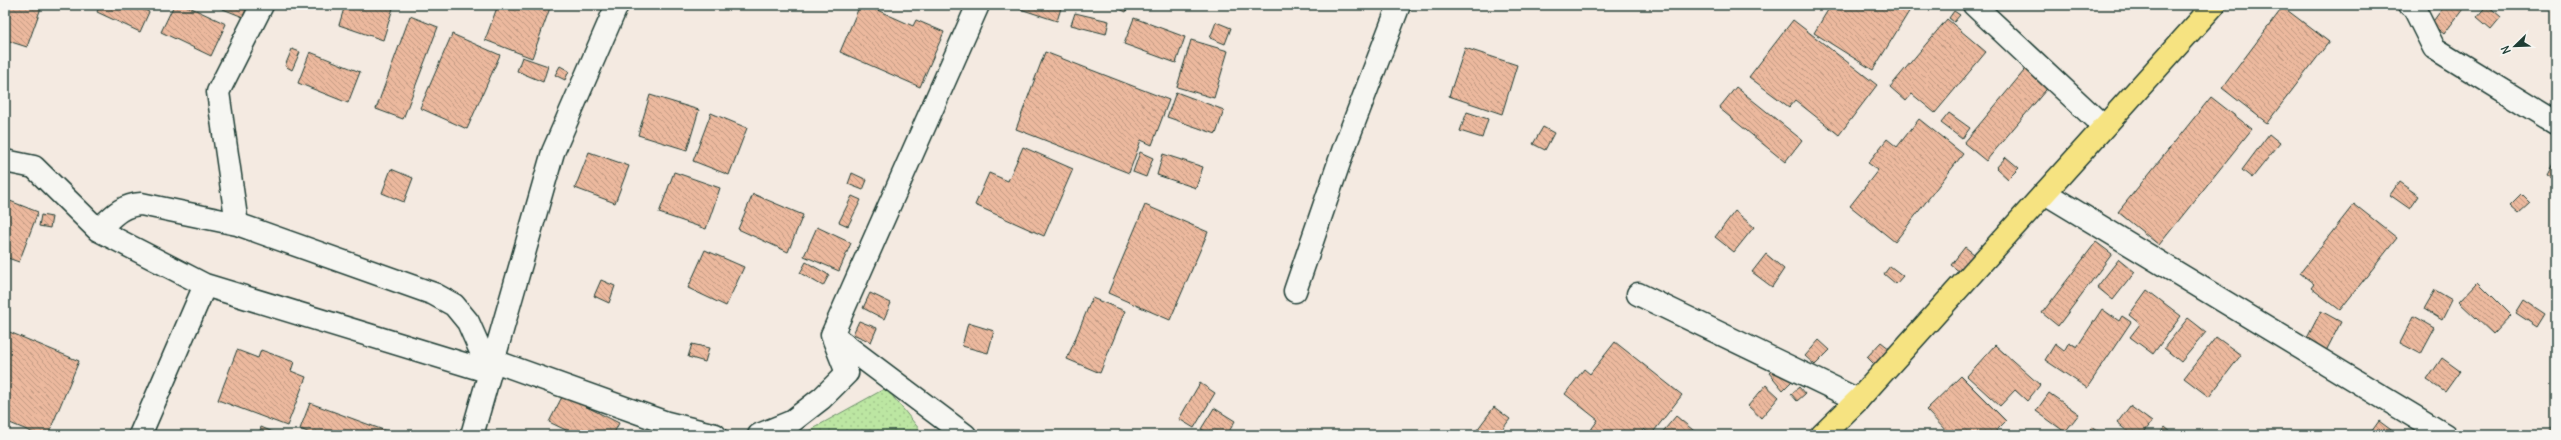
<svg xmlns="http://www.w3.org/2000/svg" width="2561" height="440" font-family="Delius,sans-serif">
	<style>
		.grass { fill: url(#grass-dots); stroke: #6e926b }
		.building { fill: url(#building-back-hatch); stroke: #1f3d34 }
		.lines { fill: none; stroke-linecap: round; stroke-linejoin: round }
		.minor-casing { stroke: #1f3d34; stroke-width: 25 }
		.trunk-casing { stroke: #1f3d34; stroke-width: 25 }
		.minor { stroke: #f6f6f2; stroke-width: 22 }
		.trunk { stroke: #f6e381; stroke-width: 22 }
	</style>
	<defs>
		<pattern id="grass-dots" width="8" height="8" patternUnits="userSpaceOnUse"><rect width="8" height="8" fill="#bce6a2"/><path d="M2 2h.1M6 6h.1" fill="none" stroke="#a1c68c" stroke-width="1.8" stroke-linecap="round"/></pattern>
		<pattern id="building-back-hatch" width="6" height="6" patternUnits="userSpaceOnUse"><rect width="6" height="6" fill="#ecb99e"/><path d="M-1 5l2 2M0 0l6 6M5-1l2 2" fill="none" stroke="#bf9882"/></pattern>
	</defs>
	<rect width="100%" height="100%" fill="#f4eae1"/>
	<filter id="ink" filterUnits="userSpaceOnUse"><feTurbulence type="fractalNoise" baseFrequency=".025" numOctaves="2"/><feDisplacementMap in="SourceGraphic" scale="8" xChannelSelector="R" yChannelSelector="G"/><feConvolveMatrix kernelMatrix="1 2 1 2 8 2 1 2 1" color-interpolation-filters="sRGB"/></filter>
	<g filter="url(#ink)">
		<!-- grass -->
		<path class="grass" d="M 886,388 L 924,435 L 801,435 Z"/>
		<!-- building -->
		<path class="building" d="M 5,5 L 42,5 L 27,47 L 5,40 Z
			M 100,5 L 133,5 L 149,12 L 140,32 L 97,12 Z
			M 174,5 L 185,5 L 226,24 L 211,56 L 161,32 Z
			M 219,5 L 248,5 L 243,17 L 218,7 Z
			M 345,5 L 394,5 L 383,40 L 339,25 Z
			M 498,5 L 551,5 L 532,58 L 485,40 Z
			M 860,5 L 866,5 L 913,26 L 916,20 L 944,32 L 920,87 L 840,52 Z
			M 1008,5 L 1062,5 L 1057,21 Z
			M 1111,5 L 1129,5 L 1126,12 Z
			M 1831,5 L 1913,5 L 1873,70 L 1814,33 Z
			M 2445,5 L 2466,5 L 2444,34 L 2431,24 Z
			M 2487,5 L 2501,17 L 2491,29 L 2477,17 Z
			M 2283,7 L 2329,42 L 2267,123 L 2222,88 Z
			M 1954,11 L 1960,15 L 1954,22 L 1949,18 Z
			M 1075,13 L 1109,21 L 1106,34 L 1071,25 Z
			M 410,16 L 438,27 L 403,119 L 376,109 Z
			M 1134,18 L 1185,37 L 1176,63 L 1124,44 Z
			M 1947,19 L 1986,52 L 1935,113 L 1912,94 L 1906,101 L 1890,87 Z
			M 1793,20 L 1877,85 L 1839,135 L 1795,100 L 1789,107 L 1749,77 Z
			M 1216,22 L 1231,28 L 1225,44 L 1210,38 Z
			M 452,34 L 500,55 L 467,129 L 420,108 Z
			M 1191,40 L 1228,51 L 1214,98 L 1177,87 Z
			M 1465,48 L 1517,65 L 1502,114 L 1449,96 Z
			M 292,49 L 300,52 L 292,70 L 285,66 Z
			M 310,52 L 360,72 L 348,103 L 298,83 Z
			M 1045,52 L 1169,100 L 1152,145 L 1141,140 L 1129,173 L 1016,129 Z
			M 522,57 L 548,66 L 543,82 L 517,71 Z
			M 2029,65 L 2051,84 L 1986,161 L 1964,143 Z
			M 560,66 L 569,71 L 565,80 L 555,75 Z
			M 1736,87 L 1802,140 L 1785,162 L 1719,108 Z
			M 1176,92 L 1224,110 L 1216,134 L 1167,117 Z
			M 650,95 L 699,110 L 687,150 L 638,135 Z
			M 2211,97 L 2252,129 L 2159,245 L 2118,212 Z
			M 1467,112 L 1488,119 L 1482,138 L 1460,131 Z
			M 711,113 L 747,128 L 729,175 L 693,161 Z
			M 1949,113 L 1970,128 L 1962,139 L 1941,123 Z
			M 1919,119 L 1963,154 L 1895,242 L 1850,206 L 1878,170 L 1868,163 L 1887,139 L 1897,147 Z
			M 1543,127 L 1554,133 L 1545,150 L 1533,144 Z
			M 2269,134 L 2280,143 L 2252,178 L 2242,170 Z
			M 1023,147 L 1073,169 L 1044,236 L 975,205 L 989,173 L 1008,181 Z
			M 589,152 L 629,166 L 615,203 L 575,188 Z
			M 1140,152 L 1153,158 L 1146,177 L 1133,172 Z
			M 1163,154 L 1203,167 L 1196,188 L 1157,175 Z
			M 2006,157 L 2019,168 L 2008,179 L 1996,168 Z
			M 2556,159 L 2556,180 L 2547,176 Z
			M 391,169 L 413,178 L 404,202 L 382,193 Z
			M 674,172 L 720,188 L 706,229 L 659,213 Z
			M 852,173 L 867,180 L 863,190 L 848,184 Z
			M 2399,182 L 2419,196 L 2410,209 L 2390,195 Z
			M 753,194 L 803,215 L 788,252 L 738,229 Z
			M 2521,194 L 2530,203 L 2519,213 L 2510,205 Z
			M 852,196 L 861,200 L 848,226 L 839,222 Z
			M 5,199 L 38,212 L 19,262 L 5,257 Z
			M 2354,204 L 2397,238 L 2340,310 L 2311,288 L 2314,284 L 2300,273 Z
			M 1145,205 L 1208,232 L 1170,320 L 1108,293 Z
			M 1735,211 L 1754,227 L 1734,252 L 1715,237 Z
			M 41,215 L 52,217 L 50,228 L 39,226 Z
			M 817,227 L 851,243 L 839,271 L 804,256 Z
			M 2096,242 L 2112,254 L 2058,326 L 2042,313 Z
			M 1965,247 L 1974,254 L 1960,272 L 1951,265 Z
			M 705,250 L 744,267 L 726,306 L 688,288 Z
			M 1766,254 L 1784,269 L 1772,287 L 1752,272 Z
			M 2119,259 L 2135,272 L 2113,300 L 2097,287 Z
			M 806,262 L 829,275 L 823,286 L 800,273 Z
			M 1890,266 L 1903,276 L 1896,284 L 1884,274 Z
			M 601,280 L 615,286 L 609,303 L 594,296 Z
			M 2478,282 L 2511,315 L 2493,334 L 2459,302 Z
			M 2147,290 L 2181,316 L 2153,354 L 2130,337 L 2140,324 L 2129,315 Z
			M 2435,290 L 2452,300 L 2442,320 L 2424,309 Z
			M 870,293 L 891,303 L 884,319 L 863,308 Z
			M 1092,298 L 1125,311 L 1100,373 L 1067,359 Z
			M 2524,300 L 2545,314 L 2537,327 L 2516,313 Z
			M 2102,309 L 2119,321 L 2122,316 L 2131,322 L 2087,388 L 2045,360 L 2055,344 L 2064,351 L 2069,342 L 2077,347 Z
			M 2321,311 L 2341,322 L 2326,351 L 2306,340 Z
			M 2414,316 L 2435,328 L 2421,354 L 2400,343 Z
			M 2188,318 L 2206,332 L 2181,362 L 2164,348 Z
			M 859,321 L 877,328 L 871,342 L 853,334 Z
			M 968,323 L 994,331 L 988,353 L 962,346 Z
			M 7,331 L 79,361 L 48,435 L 39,435 L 5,421 L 5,336 Z
			M 2216,337 L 2241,355 L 2209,397 L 2184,378 Z
			M 1819,340 L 1830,350 L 1815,365 L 1805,356 Z
			M 1615,342 L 1682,395 L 1651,435 L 1644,429 L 1639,435 L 1595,435 L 1590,431 L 1598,420 L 1565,394 L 1584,369 L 1590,374 Z
			M 1881,342 L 1890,349 L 1875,365 L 1867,357 Z
			M 692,344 L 709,348 L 705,362 L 688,357 Z
			M 1995,345 L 2040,385 L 2027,401 L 2015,390 L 2000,406 L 1967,376 Z
			M 237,350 L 258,358 L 261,350 L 294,362 L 291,371 L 306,377 L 287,426 L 218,400 Z
			M 2442,358 L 2460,371 L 2445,392 L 2427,380 Z
			M 1778,365 L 1792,381 L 1783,390 L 1769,373 Z
			M 1961,376 L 2006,421 L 1992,435 L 1950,435 L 1926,410 Z
			M 1200,383 L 1215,393 L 1194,428 L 1179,419 Z
			M 1766,385 L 1779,397 L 1761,418 L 1748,406 Z
			M 1799,387 L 1805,394 L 1797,401 L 1791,394 Z
			M 2049,393 L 2079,414 L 2065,432 L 2036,411 Z
			M 563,395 L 619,423 L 613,435 L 566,435 L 568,431 L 549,422 Z
			M 310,403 L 397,435 L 315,435 L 300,429 Z
			M 2130,406 L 2152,422 L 2142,435 L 2132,435 L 2117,423 Z
			M 1494,407 L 1510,419 L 1498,435 L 1476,435 L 1474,434 Z
			M 1214,408 L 1235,421 L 1227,435 L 1211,435 L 1201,429 Z
			M 1676,416 L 1699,435 L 1660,435 Z
			M 2379,421 L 2398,435 L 2369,435 Z
			M 2556,425 L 2556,435 L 2547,435 Z
			M 261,427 L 280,435 L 259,435 Z
			M 2092,427 L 2104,435 L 2087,435 Z
			M 2165,427 L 2172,433 L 2171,435 L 2159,435 Z"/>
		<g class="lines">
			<!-- minor casing -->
			<g class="minor-casing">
				<path id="minor" d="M 1974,5 L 2103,126
					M 2410,5 L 2413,6 L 2434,48 L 2556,123
					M 5,161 L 34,167 L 98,230 L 205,285 L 490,372 L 494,361 L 667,423 L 715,435
					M 2045,193 L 2445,435
					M 237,224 L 218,92 L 262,5
					M 98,230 C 112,217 121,205 141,204 L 237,224 L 434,294 L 454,305 L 468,322 L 490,372
					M 1295,291 L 1343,151 L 1399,5
					M 1638,294 L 1858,400
					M 832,335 L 965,435
					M 140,435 L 205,285
					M 472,435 L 553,152 L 617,5
					M 759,435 L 791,422 L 822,398 L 847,373 L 832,335 L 978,5"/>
			</g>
			<!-- trunk casing -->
			<g class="trunk-casing">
				<path id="trunk" d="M 1822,435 L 1858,400 L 2214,5"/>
			</g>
			<!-- minor -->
			<use href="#minor" class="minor"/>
			<!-- trunk -->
			<use href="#trunk" class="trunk"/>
		</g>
	</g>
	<!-- margin -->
	<rect width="2561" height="440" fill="none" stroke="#f6f6f2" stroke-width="20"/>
	<rect x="10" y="10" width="2541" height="420" fill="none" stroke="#1f3d34" stroke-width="1.5" filter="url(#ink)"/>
	<!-- north arrow -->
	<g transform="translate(2515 46) rotate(247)" stroke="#f6f6f2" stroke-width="3" paint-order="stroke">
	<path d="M0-3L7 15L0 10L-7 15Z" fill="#1f3d34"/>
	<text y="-6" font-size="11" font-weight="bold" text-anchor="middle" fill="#1f3d34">N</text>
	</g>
</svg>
